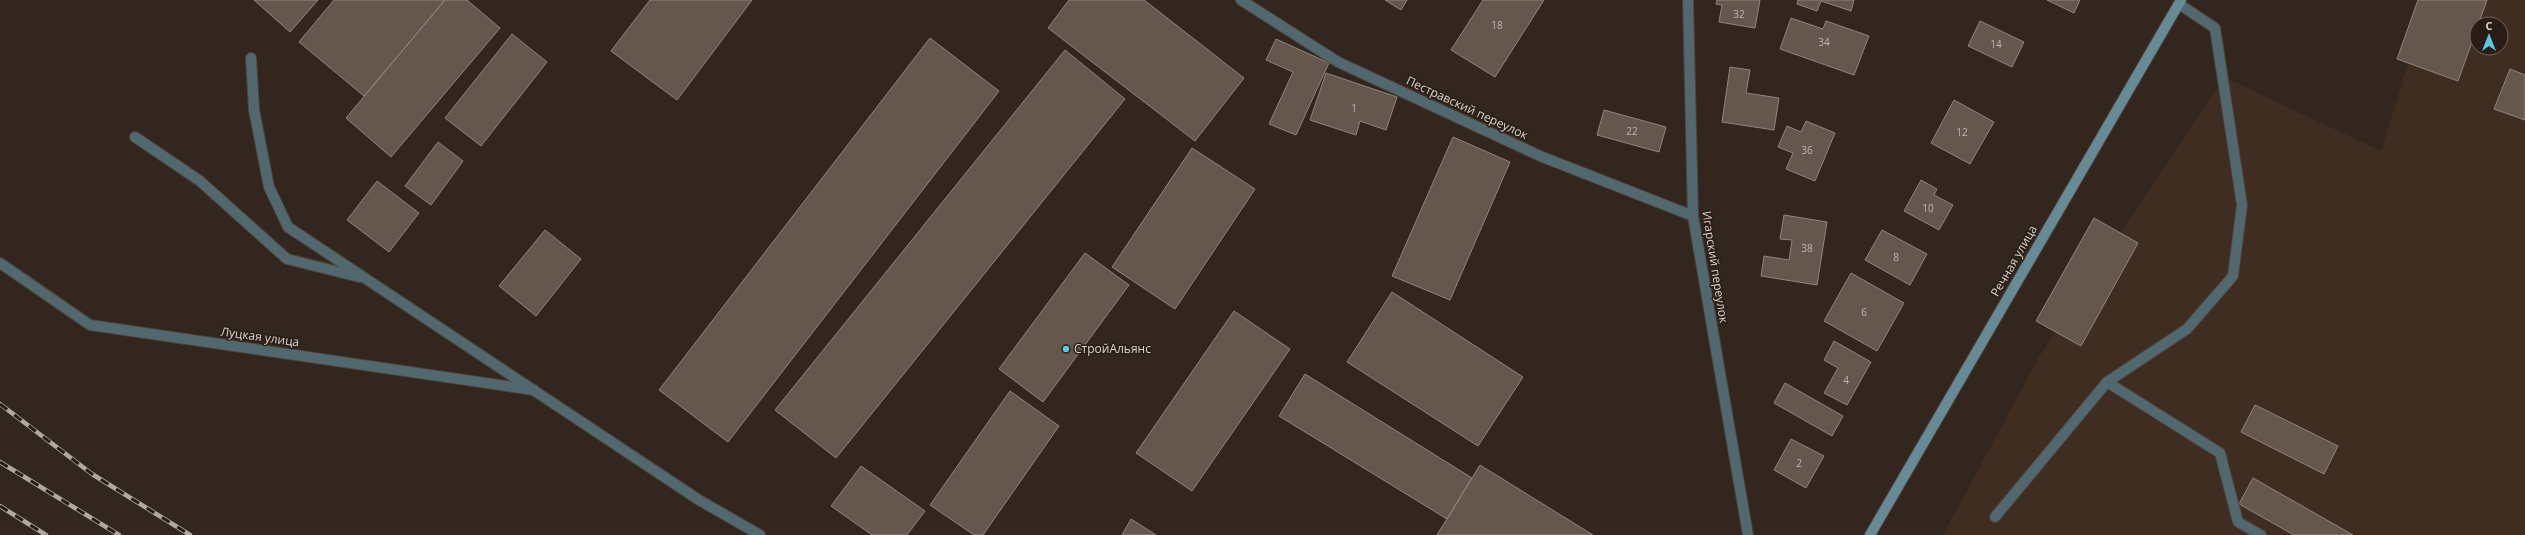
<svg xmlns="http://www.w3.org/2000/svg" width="2525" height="535" font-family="'Open Sans',sans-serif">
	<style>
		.built { fill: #3f2d21; fill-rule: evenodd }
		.building { fill: #65574e; stroke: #94847b }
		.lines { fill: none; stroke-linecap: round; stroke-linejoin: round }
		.lane-casing { stroke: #4e423a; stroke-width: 12 }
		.street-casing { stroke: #4e423a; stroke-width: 12 }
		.secondary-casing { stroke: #4e423a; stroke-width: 12 }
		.lane { stroke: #51686f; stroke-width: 10 }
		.street { stroke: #51686f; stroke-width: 10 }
		.secondary { stroke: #668b96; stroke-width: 10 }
		.rail-casing { stroke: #b2a8a3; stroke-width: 4.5 }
		.rail { stroke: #291d15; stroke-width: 3; stroke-dasharray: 9; stroke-linecap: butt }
		.poi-dot { fill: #5bc8e6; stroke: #291d15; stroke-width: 1.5 }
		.labels { text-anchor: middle; stroke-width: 3; stroke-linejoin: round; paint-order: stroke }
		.number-label { font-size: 10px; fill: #c0b6b0 }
		.street-label { font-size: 12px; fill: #ded5d0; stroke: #291d15 }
		.poi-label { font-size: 12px; fill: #ded5d0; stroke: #291d15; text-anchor: start }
	</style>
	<rect width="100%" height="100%" fill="#33261e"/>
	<!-- built -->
	<path class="built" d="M 2428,0 L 2525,0 L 2525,535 L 1943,535 L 2039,357 L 2224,77 L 2381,151 ZM 2477,24 L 2501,24 L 2501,48 L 2477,48 Z"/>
	<!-- building -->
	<path class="building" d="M 254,0 L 318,0 L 290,32 Z
		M 334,0 L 445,0 L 364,96 L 299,42 Z
		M 445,0 L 467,0 L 500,28 L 391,157 L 346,118 Z
		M 650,0 L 752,0 L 677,100 L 611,51 Z
		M 1069,0 L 1144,0 L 1244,78 L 1195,141 L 1048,28 Z
		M 1385,0 L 1407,0 L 1401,10 Z
		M 1483,0 L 1544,0 L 1495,77 L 1451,50 Z
		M 1717,0 L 1760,0 L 1755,28 L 1719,22 L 1722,5 L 1716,4 Z
		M 1798,0 L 1854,0 L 1851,11 L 1821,1 L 1817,11 L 1797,4 Z
		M 2047,0 L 2080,0 L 2074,13 Z
		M 2418,0 L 2487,0 L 2458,81 L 2397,59 Z
		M 1791,18 L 1823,29 L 1826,21 L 1869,36 L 1854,75 L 1780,49 Z
		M 1980,21 L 2024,42 L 2012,67 L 1968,46 Z
		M 512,34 L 547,62 L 481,146 L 445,118 Z
		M 930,38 L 999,91 L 728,442 L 659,390 Z
		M 1276,39 L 1329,63 L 1296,135 L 1269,124 L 1293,72 L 1266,60 Z
		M 1065,50 L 1125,99 L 836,458 L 775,410 Z
		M 1730,67 L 1750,70 L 1746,93 L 1779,98 L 1774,130 L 1722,122 Z
		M 2510,69 L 2525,75 L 2525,120 L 2494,109 Z
		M 1326,73 L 1397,97 L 1386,130 L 1360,121 L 1356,135 L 1310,120 Z
		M 1954,100 L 1994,122 L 1970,164 L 1931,143 Z
		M 1604,110 L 1666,127 L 1659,152 L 1597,135 Z
		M 1806,121 L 1835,133 L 1815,181 L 1786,169 L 1793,153 L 1778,147 L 1787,126 L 1801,132 Z
		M 1453,137 L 1510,162 L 1450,300 L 1392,276 Z
		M 438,142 L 463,161 L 431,205 L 405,186 Z
		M 1192,148 L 1255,189 L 1175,309 L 1112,267 Z
		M 1921,180 L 1937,189 L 1934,195 L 1953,205 L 1939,230 L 1904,211 Z
		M 377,181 L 419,213 L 389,252 L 347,220 Z
		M 1784,215 L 1827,222 L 1817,285 L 1761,276 L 1764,256 L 1789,260 L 1792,240 L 1780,239 Z
		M 2094,218 L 2138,243 L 2081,346 L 2036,321 Z
		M 545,230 L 581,259 L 536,316 L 499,286 Z
		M 1882,230 L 1927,254 L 1910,285 L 1865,260 Z
		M 1085,253 L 1129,285 L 1043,402 L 999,369 Z
		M 1851,273 L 1904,303 L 1877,351 L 1824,321 Z
		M 1392,292 L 1523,377 L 1478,446 L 1347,362 Z
		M 1234,311 L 1290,349 L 1192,491 L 1136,453 Z
		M 1834,341 L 1871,362 L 1847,405 L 1824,393 L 1838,368 L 1824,360 Z
		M 1305,374 L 1472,478 L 1447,519 L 1279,416 Z
		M 1785,383 L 1843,416 L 1832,436 L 1774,403 Z
		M 1010,391 L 1059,426 L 983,535 L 974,535 L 930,505 Z
		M 2255,405 L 2338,446 L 2324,474 L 2241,432 Z
		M 1791,439 L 1824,456 L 1806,488 L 1774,470 Z
		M 1480,465 L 1593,535 L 1437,535 Z
		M 861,466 L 925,511 L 907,535 L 872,535 L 831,506 Z
		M 2253,478 L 2353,535 L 2294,535 L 2239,504 Z
		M 1131,519 L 1156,535 L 1122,535 Z"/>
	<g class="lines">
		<!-- lane casing -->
		<g class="lane-casing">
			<path id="lane" d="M 251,58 L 254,110 L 269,187 L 288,227 L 699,500 L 760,535
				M 135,137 L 200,181 L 287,259 L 359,277
				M 2107,382 L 2220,453 L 2238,522 L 2261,535
				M 1995,517 L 2107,382 L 2187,329 L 2233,276 L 2242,205 L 2215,28 L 2179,4"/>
		</g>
		<!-- street casing -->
		<g class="street-casing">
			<path id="street" d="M 1241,0 L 1338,62 L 1540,156 L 1693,216
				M 1688,0 L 1693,216 L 1748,535
				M 0,263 L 90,325 L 534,390"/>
		</g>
		<!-- secondary casing -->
		<g class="secondary-casing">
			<path id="secondary" d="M 1870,535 L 2181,0"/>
		</g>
		<!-- lane -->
		<use href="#lane" class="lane"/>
		<!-- street -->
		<use href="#street" class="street"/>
		<!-- secondary -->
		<use href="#secondary" class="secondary"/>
		<!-- rail casing -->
		<g class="rail-casing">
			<path id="rail" d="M 0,404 L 92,474 L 190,535
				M 0,462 L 119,535
				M 0,506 L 46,535"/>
		</g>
		<!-- rail -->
		<use href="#rail" class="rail"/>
	</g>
	<!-- markers -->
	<circle class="poi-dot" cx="1066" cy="349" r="4"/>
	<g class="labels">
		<!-- number labels -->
		<g class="number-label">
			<text x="1739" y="18">32</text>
			<text x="1497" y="29">18</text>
			<text x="1824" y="46">34</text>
			<text x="1996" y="48">14</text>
			<text x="1354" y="112">1</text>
			<text x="1632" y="135">22</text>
			<text x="1962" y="136">12</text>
			<text x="1807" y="154">36</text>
			<text x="1928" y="212">10</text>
			<text x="1807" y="252">38</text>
			<text x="1896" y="261">8</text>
			<text x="1864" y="316">6</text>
			<text x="1846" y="384">4</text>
			<text x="1799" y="467">2</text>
		</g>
		<!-- street labels -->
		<g class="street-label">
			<text transform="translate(1467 108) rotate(25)" y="4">Пестравский переулок</text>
			<text transform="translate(2014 261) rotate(-60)" y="4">Речная улица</text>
			<text transform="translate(1715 267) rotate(81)" y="4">Игарский переулок</text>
			<text transform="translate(260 337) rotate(8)" y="4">Луцкая улица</text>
		</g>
		<!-- poi labels -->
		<g class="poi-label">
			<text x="1074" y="353">СтройАльянс</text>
		</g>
	</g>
	<!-- north arrow -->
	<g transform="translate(2489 36)"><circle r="19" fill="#291d15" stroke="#716760"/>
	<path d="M0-3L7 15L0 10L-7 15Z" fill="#5bc8e6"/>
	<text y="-6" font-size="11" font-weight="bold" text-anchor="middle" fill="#ded5d0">С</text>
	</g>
</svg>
